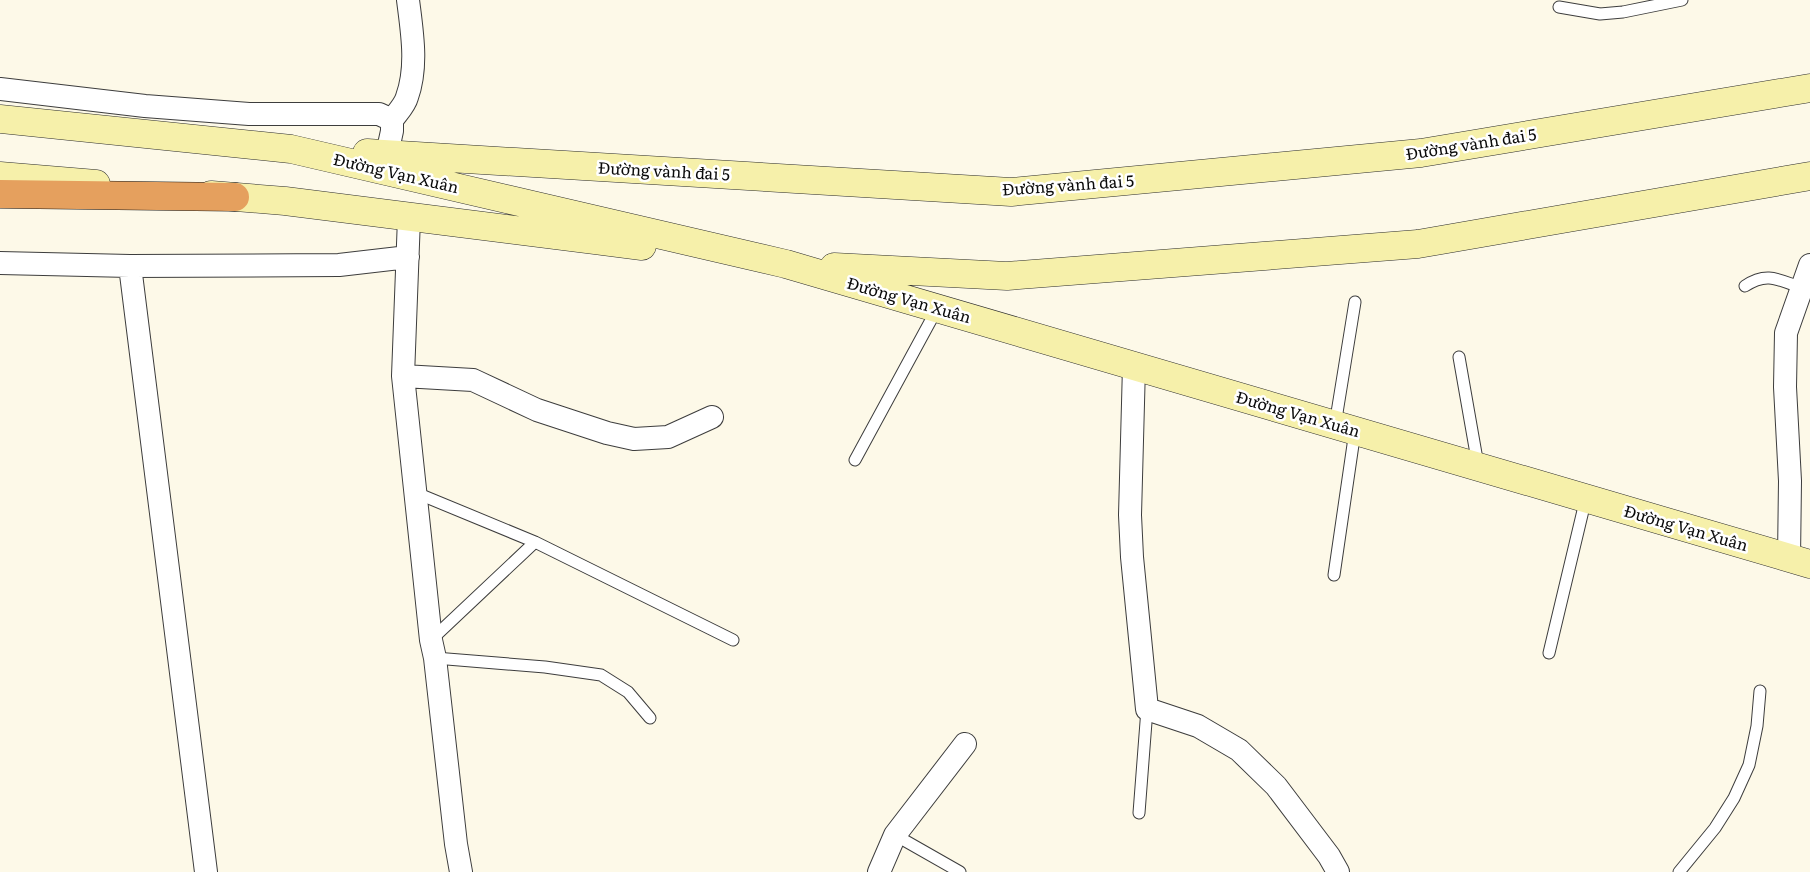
<svg xmlns="http://www.w3.org/2000/svg" width="1810" height="872" font-family="Literata,serif">
	<style>
		.lines { fill: none; stroke-linecap: round; stroke-linejoin: round }
		.service-casing { stroke: #3d3d3d; stroke-width: 13 }
		.minor-casing { stroke: #3d3d3d; stroke-width: 24 }
		.secondary-casing { stroke: #2c2c2c; stroke-width: 29 }
		.motorway-casing { stroke: #1b1b1b; stroke-width: 29 }
		.service { stroke: #fff; stroke-width: 11 }
		.minor { stroke: #fff; stroke-width: 22 }
		.secondary { stroke: #f6f0aa; stroke-width: 28 }
		.motorway { stroke: #e5a05e; stroke-width: 28 }
		.labels { text-anchor: middle; stroke-width: 5; stroke-linejoin: round; paint-order: stroke }
		.street-label { font-size: 16px; fill: #0a0a0a; stroke: #fff }
	</style>
	<rect width="100%" height="100%" fill="#fdf9e8"/>
	<g class="lines">
		<!-- service casing -->
		<g class="service-casing">
			<path id="service" d="M 1559,7 L 1600,14 L 1623,12 L 1682,0
				M 1745,286 C 1767,271 1779,280 1802,288
				M 1459,357 L 1478,465
				M 1335,425 L 1355,302
				M 855,460 L 937,309
				M 414,492 L 535,542 L 733,640
				M 1334,575 L 1355,431
				M 431,640 L 535,542
				M 1549,653 L 1586,498
				M 435,658 L 545,667 L 601,675 L 628,692 L 650,718
				M 1139,813 L 1147,709
				M 895,835 L 960,872
				M 1679,872 L 1715,828 L 1734,798 L 1749,765 L 1757,726 L 1760,691"/>
		</g>
		<!-- minor casing -->
		<g class="minor-casing">
			<path id="minor" d="M 0,89 L 145,106 L 249,114 L 379,114 L 392,120 L 392,131 L 387,154
				M 392,120 C 397,113 405,105 407,97 C 418,66 412,32 408,0
				M 409,218 L 403,376 L 431,640 L 435,658 L 456,844 L 461,872
				M 0,263 L 130,266 L 339,265 L 408,257
				M 130,266 L 206,872
				M 1134,366 L 1130,515 L 1132,557 L 1147,709 L 1198,726 L 1239,750 L 1276,786 L 1329,856 L 1338,872
				M 403,376 L 473,380 L 537,410 L 607,433 L 634,439 L 668,437 L 712,417
				M 1789,558 L 1790,481 L 1785,387 L 1786,333 L 1810,265
				M 879,872 L 895,835 L 965,744"/>
		</g>
		<!-- secondary casing -->
		<g class="secondary-casing">
			<path id="secondary" d="M 0,119 L 291,149 L 786,264 L 1810,564
				M 367,153 L 1011,192 L 1421,153 L 1810,88
				M 0,176 L 96,184
				M 211,195 L 285,201 L 642,246
				M 834,267 L 1007,276 L 1418,244 L 1810,176"/>
		</g>
		<!-- motorway casing -->
		<g class="motorway-casing">
			<path id="motorway" d="M 0,194 L 235,197"/>
		</g>
		<!-- service -->
		<use href="#service" class="service"/>
		<!-- minor -->
		<use href="#minor" class="minor"/>
		<!-- secondary -->
		<use href="#secondary" class="secondary"/>
		<!-- motorway -->
		<use href="#motorway" class="motorway"/>
	</g>
	<g class="labels">
		<!-- street labels -->
		<g class="street-label">
			<text transform="translate(1471 144) rotate(-9)" y="6">Đường vành đai 5</text>
			<text transform="translate(664 171) rotate(3)" y="6">Đường vành đai 5</text>
			<text transform="translate(396 173) rotate(13)" y="6">Đường Vạn Xuân</text>
			<text transform="translate(1068 185) rotate(-4)" y="6">Đường vành đai 5</text>
			<text transform="translate(909 300) rotate(16)" y="6">Đường Vạn Xuân</text>
			<text transform="translate(1298 414) rotate(16)" y="6">Đường Vạn Xuân</text>
			<text transform="translate(1686 528) rotate(16)" y="6">Đường Vạn Xuân</text>
		</g>
	</g>
</svg>
